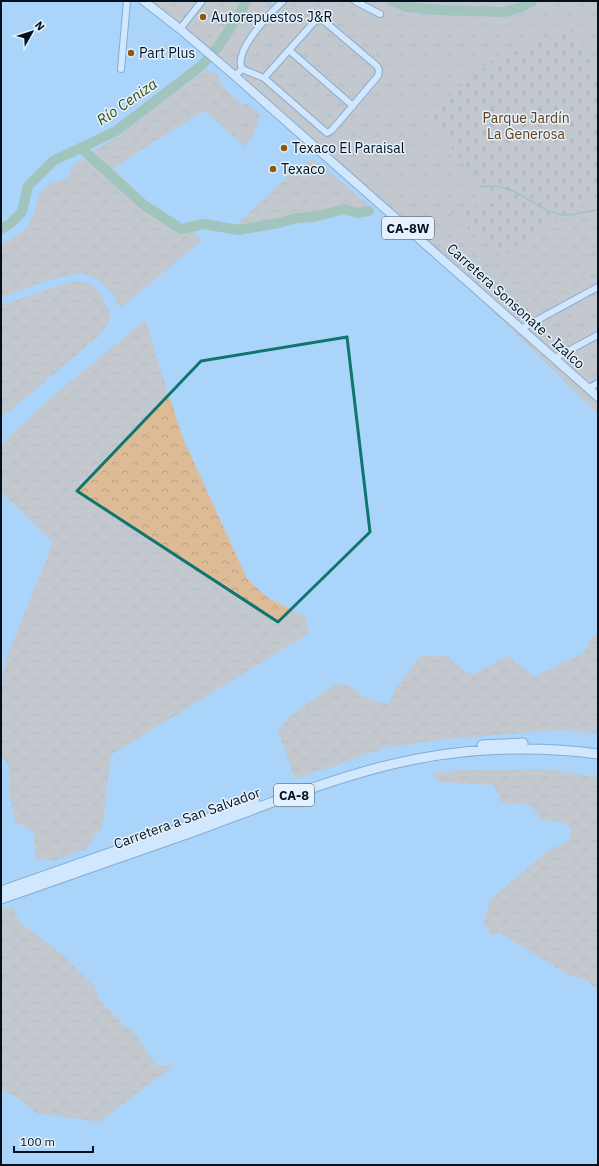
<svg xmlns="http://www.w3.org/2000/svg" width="599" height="1166" font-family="'IBM Plex Sans',sans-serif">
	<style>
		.grass { fill: url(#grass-tufts) }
		.forest { fill: url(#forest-crowns) }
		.cemetery { fill: url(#cemetery-stones) }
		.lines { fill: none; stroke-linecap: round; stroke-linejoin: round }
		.stream { stroke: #94b16f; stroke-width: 1.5 }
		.river { stroke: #94b16f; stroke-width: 10 }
		.minor-casing { stroke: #567ca0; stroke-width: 8 }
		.major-casing { stroke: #567ca0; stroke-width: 10 }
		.highway-casing { stroke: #567ca0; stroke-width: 11 }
		.minor { stroke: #fff; stroke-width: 6 }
		.major { stroke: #fff; stroke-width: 8 }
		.highway { stroke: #fff; stroke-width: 9 }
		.marked { fill: none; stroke: #0f766e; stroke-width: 3; stroke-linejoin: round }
		.poi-dot { fill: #8e590c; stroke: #e5f1fd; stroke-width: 1.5 }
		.labels { text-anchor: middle; stroke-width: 3; stroke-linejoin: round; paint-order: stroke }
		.shield { fill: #e5f1fd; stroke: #475461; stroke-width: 1 }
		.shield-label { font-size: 13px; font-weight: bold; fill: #03101e }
		.poi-label { font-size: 14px; fill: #03101e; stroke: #e5f1fd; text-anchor: start }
		.park-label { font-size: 14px; fill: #603d12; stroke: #e5f1fd }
		.street-label { font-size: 14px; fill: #03101e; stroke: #e5f1fd }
		.water-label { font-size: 15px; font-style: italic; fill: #375005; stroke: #e5f1fd }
	</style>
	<defs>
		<pattern id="grass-tufts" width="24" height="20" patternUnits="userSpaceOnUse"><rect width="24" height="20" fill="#ddbb97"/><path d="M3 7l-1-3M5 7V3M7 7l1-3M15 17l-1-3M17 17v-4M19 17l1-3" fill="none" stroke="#bca082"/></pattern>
		<pattern id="forest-crowns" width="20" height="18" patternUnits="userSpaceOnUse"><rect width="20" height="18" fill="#ddbb97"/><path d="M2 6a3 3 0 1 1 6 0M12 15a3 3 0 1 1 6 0" fill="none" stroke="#bca082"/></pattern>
		<pattern id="cemetery-stones" width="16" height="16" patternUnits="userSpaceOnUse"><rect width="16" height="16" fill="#ddbb97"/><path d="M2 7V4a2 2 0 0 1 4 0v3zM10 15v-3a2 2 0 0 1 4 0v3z" fill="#bca082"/></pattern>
	</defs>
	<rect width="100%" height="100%" fill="#abd4fb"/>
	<!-- grass -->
	<path class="grass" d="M 142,1 L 598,1 L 598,414 L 431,251 Z
		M 246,102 L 260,114 L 254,135 L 244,146 L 224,128 Z"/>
	<!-- forest -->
	<path class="forest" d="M 207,69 L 218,75 L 223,86 L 243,106 L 224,128 L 205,110 L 113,168 L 146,202 L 182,225 L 191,224 L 201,241 L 121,308 C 114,295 104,281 89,275 C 73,268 19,292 1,298 L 1,245 C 9,240 22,234 27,227 C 44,200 29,187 68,178 L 75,163 L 82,161 L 94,150 L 116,138 L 169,96 Z
		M 314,159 L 371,207 L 357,210 L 344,207 L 314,216 L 297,217 L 280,223 L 235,226 L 299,166 Z
		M 598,199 L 598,247 C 594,251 590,254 586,258 C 579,266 592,279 587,289 L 525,322 L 470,277 L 507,256 L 544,228 Z
		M 74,281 C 78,282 85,282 89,283 C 100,288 111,308 109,320 C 107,329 98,336 92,342 L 1,418 L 1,305 Z
		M 145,320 L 182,436 L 247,579 L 268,598 L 306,617 L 309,633 L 111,755 L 102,828 L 86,849 L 54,861 L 36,859 L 33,831 L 15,822 L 9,791 L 9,765 L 1,756 L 1,686 L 6,659 L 53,542 L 1,492 L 1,445 L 46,402 Z
		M 598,635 L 598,734 L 562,730 L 445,739 L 385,748 L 295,779 L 278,731 L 288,718 L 335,684 L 349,686 L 368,699 L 389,704 L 396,688 L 420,656 L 446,655 L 463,670 L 473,675 L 507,656 L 535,677 L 563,662 L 584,653 L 592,636 Z
		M 544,769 L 598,777 L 598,991 L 586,979 L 572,977 L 498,932 L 493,936 L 483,924 L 490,900 L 546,852 L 570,840 L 571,830 L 566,823 L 540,819 L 531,805 C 521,803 511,805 501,802 L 494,785 L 437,782 L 433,773 L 461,770 Z
		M 13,906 L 19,922 L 61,953 L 97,989 L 98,998 L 128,1029 L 133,1030 L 157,1066 L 173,1066 L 99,1122 L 36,1113 L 18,1098 L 1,1090 L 1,910 Z"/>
	<!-- cemetery -->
	<path class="cemetery" d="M 572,29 L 598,77 L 598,196 L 544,226 L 502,256 L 473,231 L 468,230 L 469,224 L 449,210 L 497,203 L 427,118 L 493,60 Z"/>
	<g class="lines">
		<!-- stream -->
		<path class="stream" d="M 480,187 C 516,180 533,211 564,215 C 575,216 587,210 598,210"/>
		<!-- river -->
		<path class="river" d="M 393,1 L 406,7 L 439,10 L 505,12 L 522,7 L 532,1
			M 81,148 L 144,205 L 181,229 L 204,224 L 239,230 L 279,223 L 297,218 L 314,217 L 344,209 L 357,213 L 369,211
			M 1,229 L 10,224 L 22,212 L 28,186 L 53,161 L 116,131 L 201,66 L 218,47 L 242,10 L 246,1"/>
		<!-- minor casing -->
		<g class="minor-casing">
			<path id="minor" d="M 355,1 L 380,14
				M 180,29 L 202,1
				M 290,51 L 353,106
				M 121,69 L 127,1
				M 242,69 C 233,51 270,13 283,1
				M 235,76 L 242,69 L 264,78 L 327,133 L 332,130 L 378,76 L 379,70 L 377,66 L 324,21 L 319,19 L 315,21 L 264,78
				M 521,329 L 598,287
				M 555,358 L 598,335
				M 589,388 L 598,383"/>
		</g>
		<!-- major casing -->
		<g class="major-casing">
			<path id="major" d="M 144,1 L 180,29 L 235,76 L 598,397"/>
		</g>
		<!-- highway casing -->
		<g class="highway-casing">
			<path id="highway" d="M 482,745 L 523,743
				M 1,891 L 255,802
				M 1,899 C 67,876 133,853 198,830 C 263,806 327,780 393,764 C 459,748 531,745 598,754"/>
		</g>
		<!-- minor -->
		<use href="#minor" class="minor"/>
		<!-- major -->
		<use href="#major" class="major"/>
		<!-- highway -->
		<use href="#highway" class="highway"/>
	</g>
	<!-- marked area -->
	<path d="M0 0H599V1166H0ZM 347,337 L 370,532 L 278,622 L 77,491 L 201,361 Z" fill="#abd4fb" fill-opacity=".55" fill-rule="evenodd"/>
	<path class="marked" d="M 347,337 L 370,532 L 278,622 L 77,491 L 201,361 Z"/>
	<!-- markers -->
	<g class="poi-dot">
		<circle cx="203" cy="17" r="4"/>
		<circle cx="131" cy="53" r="4"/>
		<circle cx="284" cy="148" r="4"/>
		<circle cx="273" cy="169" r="4"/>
	</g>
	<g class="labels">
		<!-- shield labels -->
		<g class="shield">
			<rect x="382" y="217" width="52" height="22" rx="3"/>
			<rect x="274" y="784" width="40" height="22" rx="3"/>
		</g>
		<g class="shield-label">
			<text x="408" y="233">CA-8W</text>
			<text x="294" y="800">CA-8</text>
		</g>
		<!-- poi labels -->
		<g class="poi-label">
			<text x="211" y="22">Autorepuestos J&amp;R</text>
			<text x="139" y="58">Part Plus</text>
			<text x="292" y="153">Texaco El Paraisal</text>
			<text x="281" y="174">Texaco</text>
		</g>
		<!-- park labels -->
		<g class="park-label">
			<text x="526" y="123">Parque Jardín<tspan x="526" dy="16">La Generosa</tspan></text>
		</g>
		<!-- street labels -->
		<g class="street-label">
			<text transform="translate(516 306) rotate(42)" y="5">Carretera Sonsonate - Izalco</text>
			<text transform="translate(187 818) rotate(-20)" y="5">Carretera a San Salvador</text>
		</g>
		<!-- water labels -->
		<g class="water-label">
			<text transform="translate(127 102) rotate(-35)" y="5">Río Ceniza</text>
		</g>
	</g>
	<!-- border -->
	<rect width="599" height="1166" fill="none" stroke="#03101e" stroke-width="4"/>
	<!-- north arrow -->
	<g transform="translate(32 32) rotate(51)" stroke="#e5f1fd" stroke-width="3" paint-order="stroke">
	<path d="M0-3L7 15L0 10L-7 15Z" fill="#03101e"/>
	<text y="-6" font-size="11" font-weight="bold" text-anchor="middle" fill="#03101e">N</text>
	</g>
	<!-- scale -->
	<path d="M14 1146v6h79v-6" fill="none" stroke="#03101e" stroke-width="2"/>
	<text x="20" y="1146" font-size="12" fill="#03101e" stroke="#e5f1fd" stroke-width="3" paint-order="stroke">100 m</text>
</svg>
